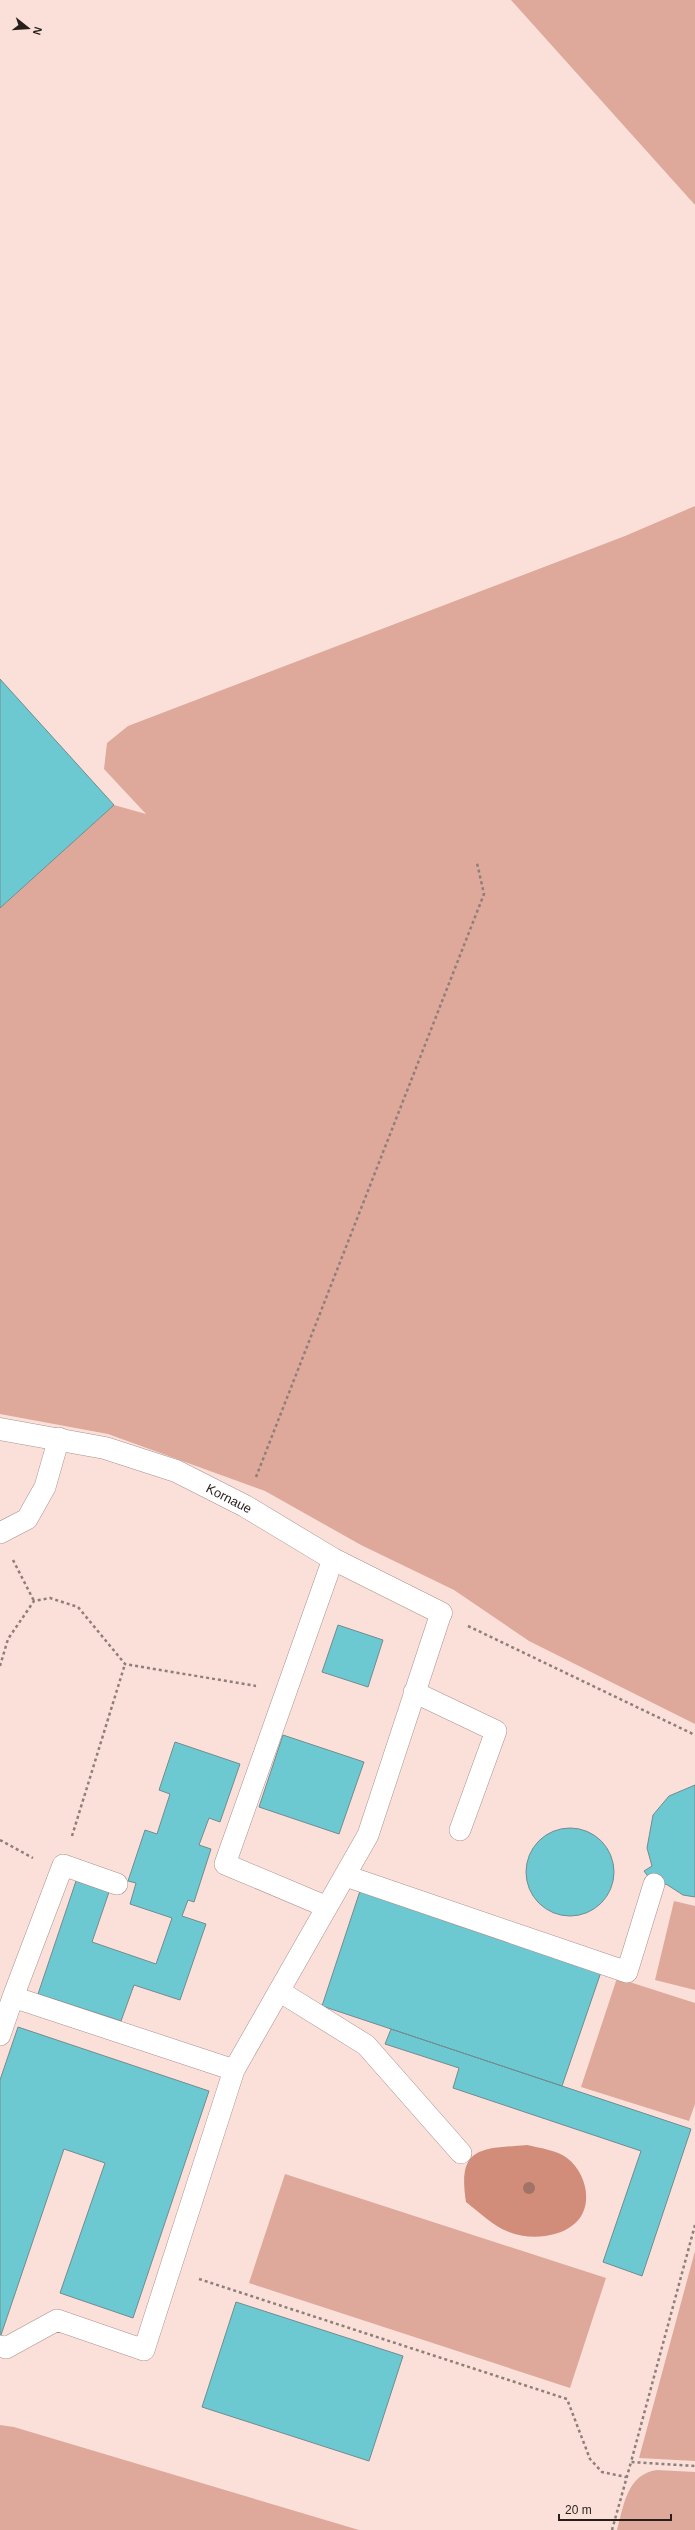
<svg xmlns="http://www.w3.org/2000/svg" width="695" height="2530" font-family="Arial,sans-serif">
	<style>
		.green { fill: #dea99b }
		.water { fill: #d18c7a }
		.building { fill: #6cc8d1; stroke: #728c8f }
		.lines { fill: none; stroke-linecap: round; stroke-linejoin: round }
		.lane-casing { stroke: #aa928c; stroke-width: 22 }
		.street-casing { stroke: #aa928c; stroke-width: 23 }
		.path { stroke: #8f7e79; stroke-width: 2.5; stroke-dasharray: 3 3; stroke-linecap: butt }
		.lane { stroke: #fff; stroke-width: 21 }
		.street { stroke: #fff; stroke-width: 22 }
		.tree { fill: #a17367 }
		.labels { text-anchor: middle; stroke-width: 4; stroke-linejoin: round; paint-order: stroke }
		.street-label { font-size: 13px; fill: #281f1c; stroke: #fae0d9 }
	</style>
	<rect width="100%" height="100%" fill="#fae0d9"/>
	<!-- green -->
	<path class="green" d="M 511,0 L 695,0 L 695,205 Z
		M 695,506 L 695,1724 L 529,1641 L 454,1590 L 361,1545 L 265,1491 L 108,1434 L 0,1414 L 0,908 L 114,805 L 146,814 L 104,769 L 107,743 L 128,726 L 625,536 Z
		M 674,1901 L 695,1906 L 695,1990 L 655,1980 Z
		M 617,1978 L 695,2003 L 695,2104 L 689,2121 L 581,2087 Z
		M 285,2174 L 606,2278 L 570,2388 L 249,2283 Z
		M 695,2251 L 695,2461 L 639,2458 Z
		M 0,2425 L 14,2427 L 359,2530 L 0,2530 Z
		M 657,2470 L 695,2472 L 695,2530 L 617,2530 C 624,2505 627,2474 657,2470 Z"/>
	<!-- water -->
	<path class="water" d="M 527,2145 C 539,2148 557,2150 567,2158 C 587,2173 595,2208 573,2225 C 557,2238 528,2240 509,2232 C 493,2226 479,2212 466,2202 C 457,2146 481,2149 527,2145 Z"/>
	<!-- building -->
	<path class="building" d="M 0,679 L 114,805 L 0,908 Z
		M 338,1625 L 383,1640 L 368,1687 L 322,1672 Z
		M 283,1735 L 364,1762 L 339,1834 L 259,1807 Z
		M 175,1742 L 240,1764 L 220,1822 L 209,1818 L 199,1845 L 211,1849 L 194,1902 L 188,1900 L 182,1916 L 206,1924 L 180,2000 L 134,1985 L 121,2021 L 38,1994 L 76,1881 L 109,1892 L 92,1942 L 156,1964 L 172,1918 L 130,1904 L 136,1883 L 128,1881 L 145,1830 L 157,1834 L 170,1794 L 159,1790 Z
		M 695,1785 L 695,1897 L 683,1895 L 666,1884 L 658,1890 L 644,1871 L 652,1866 L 647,1848 L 653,1815 L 669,1796 Z
		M526 1872a44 44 0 1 1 88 0a44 44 0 1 1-88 0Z
		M 360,1891 L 601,1972 L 562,2086 L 322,2006 Z
		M 18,2027 L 209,2091 L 133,2318 L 60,2293 L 105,2163 L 64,2149 L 0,2338 L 0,2080 Z
		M 391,2029 L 691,2129 L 642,2276 L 603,2262 L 641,2151 L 453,2088 L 459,2068 L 385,2044 Z
		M 236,2302 L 403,2356 L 369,2461 L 202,2407 Z"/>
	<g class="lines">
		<!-- lane casing -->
		<g class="lane-casing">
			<path id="lane" d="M 0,1533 L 27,1519 L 45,1487 L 59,1438
				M 414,1692 L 496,1731 L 460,1830
				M 346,1876 L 627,1972 L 654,1884
				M 117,1884 L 63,1865 L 13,1997 L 234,2070 L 368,1835 L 441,1613
				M 327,1907 L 225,1864 L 333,1559
				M 279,1991 L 366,2045 L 461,2153
				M 0,2035 L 13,1997
				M 0,2346 L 6,2348 L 57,2320 L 144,2350 L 234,2070"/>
		</g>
		<!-- street casing -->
		<g class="street-casing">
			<g id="street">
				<path id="s1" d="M 0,1429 L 105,1448 L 176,1471 L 245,1506 L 333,1559 L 441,1613"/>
			</g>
		</g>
		<!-- path -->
		<path class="path" d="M 256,1477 L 484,894 L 477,863
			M 13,1560 L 34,1601
			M 468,1626 L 695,1735
			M 0,1666 L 8,1639 L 34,1601 L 50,1598 L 78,1607 L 125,1664 L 256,1686
			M 72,1836 L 125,1664
			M 0,1840 L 33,1858
			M 695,2225 L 631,2462 L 695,2466
			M 199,2279 L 567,2399 L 590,2459 L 602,2472 L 626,2477
			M 612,2530 L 631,2462"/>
		<!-- lane -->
		<use href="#lane" class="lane"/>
		<!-- street -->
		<use href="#street" class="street"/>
	</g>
	<!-- trees -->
	<circle class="tree" cx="529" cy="2188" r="6"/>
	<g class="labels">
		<!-- street labels -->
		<g class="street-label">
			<text dy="5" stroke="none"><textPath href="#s1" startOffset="241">Kornaue</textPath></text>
		</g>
	</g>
	<!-- north arrow -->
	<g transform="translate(28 28) rotate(107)" stroke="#fae0d9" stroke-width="3" paint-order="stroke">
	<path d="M0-3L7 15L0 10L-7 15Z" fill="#281f1c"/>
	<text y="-6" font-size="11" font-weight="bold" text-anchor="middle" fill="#281f1c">N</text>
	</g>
	<!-- scale -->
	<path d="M559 2514v6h112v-6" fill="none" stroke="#281f1c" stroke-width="2"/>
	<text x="565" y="2514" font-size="12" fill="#281f1c" stroke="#fae0d9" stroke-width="3" paint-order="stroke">20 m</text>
</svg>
